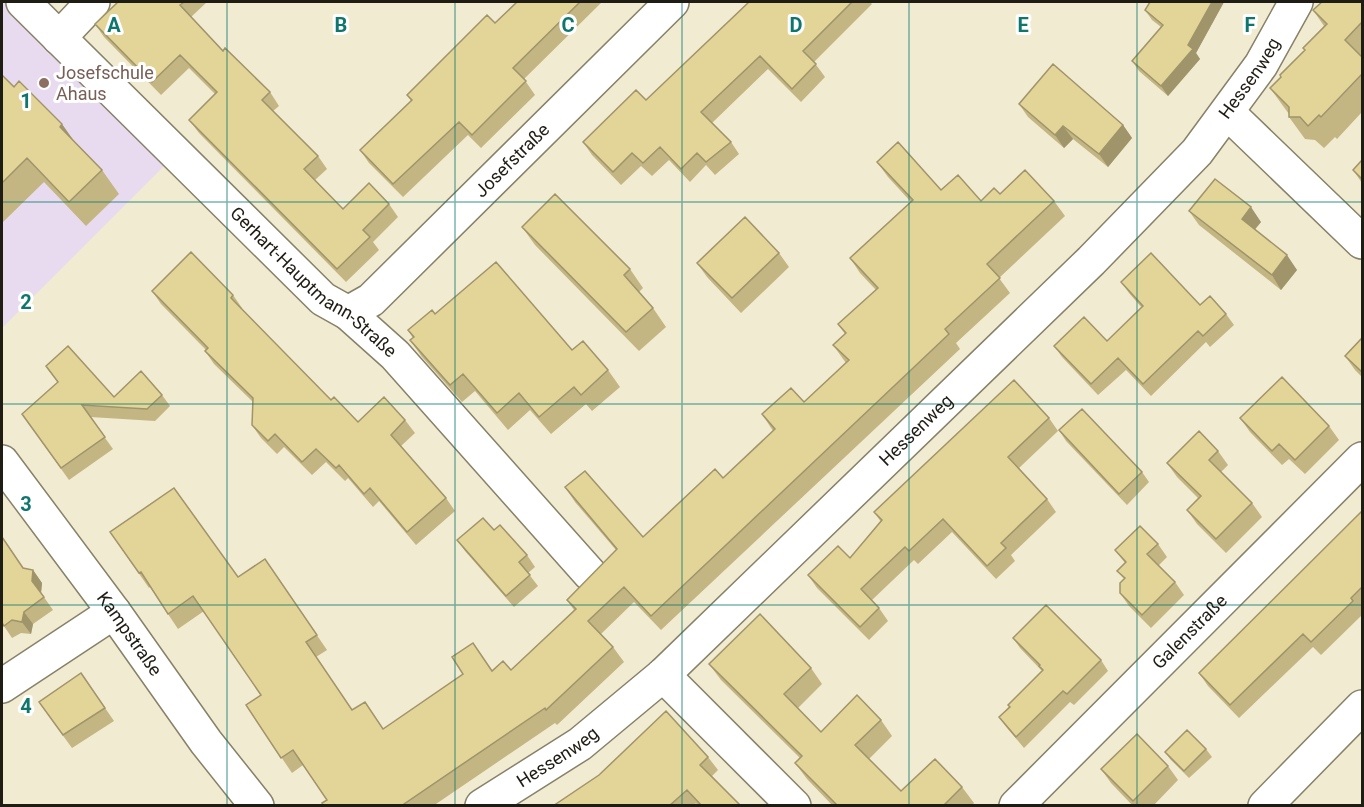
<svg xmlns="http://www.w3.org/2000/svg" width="1364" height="807" font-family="Roboto,sans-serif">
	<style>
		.education { fill: #e8dbef }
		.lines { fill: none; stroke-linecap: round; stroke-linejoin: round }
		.street-casing { stroke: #878169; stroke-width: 36 }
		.street { stroke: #fff; stroke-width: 33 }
		.wall { fill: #c3b683 }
		.shaded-wall { fill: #9f946a }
		.building { fill: #e3d498; stroke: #9f946a; stroke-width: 1.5 }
		.grid { fill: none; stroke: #0f766e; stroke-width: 1.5; stroke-opacity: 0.55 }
		.education-dot { fill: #8d6e63; stroke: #fff; stroke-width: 2 }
		.labels { text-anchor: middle; stroke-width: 6; stroke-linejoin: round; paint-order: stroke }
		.education-label { font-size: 18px; fill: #785e54; stroke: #fff; text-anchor: start }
		.street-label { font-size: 18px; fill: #1f1c13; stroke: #fff }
		.grid-label { font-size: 20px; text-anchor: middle; font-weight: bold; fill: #0f766e; stroke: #fff; stroke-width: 6; stroke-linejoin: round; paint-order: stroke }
	</style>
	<rect width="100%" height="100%" fill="#f1ebd1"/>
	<!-- education -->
	<path class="education" d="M 2,2 L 6,2 L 165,165 L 2,328 Z"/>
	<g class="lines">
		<!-- street casing -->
		<g class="street-casing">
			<g id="street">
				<path id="s1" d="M 23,2 L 323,299 L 348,313 L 395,355 L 590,574"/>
				<path d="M 59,38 L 93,2"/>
				<path d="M 1228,113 L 1362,242"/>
				<path id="s2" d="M 348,313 L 371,300 L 672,2"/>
				<path id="s3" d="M 2,462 L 114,612 L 206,742 L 257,806"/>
				<path d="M 663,675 L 794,806"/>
				<path d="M 2,686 L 114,612"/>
				<path id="s4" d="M 482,806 L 580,744 L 663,675 L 1091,261 L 1197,152 L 1261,65 L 1296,2"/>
				<path id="s5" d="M 1016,806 L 1362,459"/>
				<path d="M 1265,806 L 1362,707"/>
			</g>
		</g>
		<!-- street -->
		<use href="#street" class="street"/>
	</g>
	<!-- wall -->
	<path class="wall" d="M 118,2 L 207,2 L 191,17 L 223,51 L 270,92 L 279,106 L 273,111 L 318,156 L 327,169 L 315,180 L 343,209 L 389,204 L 398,217 L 373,242 L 379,250 L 346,282 L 199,133 L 189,120 L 215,94 L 189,68 L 161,95 L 104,37 L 95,24 Z
		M 517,2 L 602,2 L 524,79 L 535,95 L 481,148 L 468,135 L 403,197 L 369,163 L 360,150 L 411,101 L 407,95 L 495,23 Z
		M 749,2 L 870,2 L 872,4 L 814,62 L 825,77 L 801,102 L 768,69 L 712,123 L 731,142 L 739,154 L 715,175 L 706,165 L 690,182 L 669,160 L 652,176 L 641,166 L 621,185 L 592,155 L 583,142 L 646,100 Z
		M 1150,2 L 1224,2 L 1196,53 L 1200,59 L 1168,96 L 1139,71 L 1132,61 L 1161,27 L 1152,20 L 1145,10 Z
		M 1362,2 L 1362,112 L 1337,139 L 1335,137 L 1324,148 L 1315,140 L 1305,139 L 1289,117 L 1289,114 L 1286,110 L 1270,88 L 1281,77 L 1280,75 L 1305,50 L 1303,48 L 1324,26 L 1313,10 Z
		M 2,75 L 73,140 L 102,170 L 119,194 L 86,226 L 44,182 L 2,223 Z
		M 1019,104 L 1123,125 L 1132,138 L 1108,167 L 1073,139 L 1064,148 L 1028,117 Z
		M 1362,160 L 1362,183 L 1353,170 Z
		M 877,162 L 941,190 L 981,201 L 1000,194 L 1054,201 L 1065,216 L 999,278 L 1010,293 L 956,343 L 960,349 L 661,630 L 634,602 L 601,634 L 613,647 L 624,662 L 557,725 L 555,723 L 433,806 L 324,806 L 327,800 L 303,765 L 292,773 L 246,705 L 261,695 L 204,611 L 178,629 L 150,587 L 149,588 L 110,532 L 238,577 L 265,559 L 327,650 L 316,657 L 352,710 L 383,729 L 492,671 L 511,670 L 574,610 L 567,600 L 616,550 L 575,502 L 565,487 L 643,537 L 723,478 L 773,431 L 762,414 L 804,402 L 846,363 L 833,345 L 845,334 L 838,324 L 876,290 L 860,273 L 850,258 L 911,202 L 888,177 Z
		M 1189,211 L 1261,222 L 1255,229 L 1297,270 L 1281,290 L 1199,225 Z
		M 522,227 L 630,269 L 643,288 L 639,292 L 653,308 L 666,327 L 639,351 L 535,245 Z
		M 779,253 L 789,267 L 741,313 L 707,277 L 697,263 Z
		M 1121,282 L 1226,314 L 1234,325 L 1210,347 L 1206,342 L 1151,396 L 1126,370 L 1098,395 L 1062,357 L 1054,346 L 1107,341 L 1142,308 L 1129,293 Z
		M 152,291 L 233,295 L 242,308 L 242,309 L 331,400 L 358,422 L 405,420 L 415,433 L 401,446 L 446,498 L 455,511 L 416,545 L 379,501 L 373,507 L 348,478 L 345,481 L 326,462 L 312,475 L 284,447 L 277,454 L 261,438 L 252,425 L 253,402 L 214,364 L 205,351 L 206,350 L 161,304 Z
		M 435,314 L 572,350 L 608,370 L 620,387 L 592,411 L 586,404 L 551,434 L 530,410 L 508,430 L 475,391 L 462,402 L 422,357 L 410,340 L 413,338 L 408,330 Z
		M 1362,338 L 1362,377 L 1355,370 L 1345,356 Z
		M 162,395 L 170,406 L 155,421 L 90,417 L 113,449 L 69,480 L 22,414 L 114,397 Z
		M 1049,418 L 1058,431 L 1019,468 L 1047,499 L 1056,512 L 1011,555 L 1015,561 L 996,579 L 952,532 L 918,564 L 914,560 L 872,600 L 879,608 L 888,621 L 869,640 L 817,588 L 808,575 L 850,558 L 881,522 L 874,512 Z
		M 1240,418 L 1329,426 L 1339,440 L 1305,474 L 1289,459 L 1282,465 L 1250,432 Z
		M 1059,430 L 1142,472 L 1149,482 L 1127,505 L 1066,441 Z
		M 1218,451 L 1228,465 L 1221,472 L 1252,503 L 1262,517 L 1226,553 L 1197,524 L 1187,510 L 1198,498 L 1177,477 L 1167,463 Z
		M 1362,511 L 1362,610 L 1361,612 L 1362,615 L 1321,655 L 1313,647 L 1239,718 L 1208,686 L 1199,673 Z
		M 494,530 L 527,555 L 535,567 L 528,573 L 538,586 L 514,607 L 465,551 L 457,540 Z
		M 1158,544 L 1167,557 L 1158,566 L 1175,582 L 1184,595 L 1151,628 L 1129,606 L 1120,593 L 1124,579 L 1117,571 L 1125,563 L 1115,550 Z
		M 23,568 L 33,570 L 42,583 L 41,593 L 53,610 L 33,624 L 31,634 L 21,633 L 12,638 L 2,623 Z
		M 1013,638 L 1101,660 L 1108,671 L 1074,705 L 1070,702 L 1024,748 L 1007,728 L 999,717 L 1042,671 L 1020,648 Z
		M 709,664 L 811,668 L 822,684 L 798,708 L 821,732 L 881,720 L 892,736 L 869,759 L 901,791 L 962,787 L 974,803 L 972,806 L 833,806 L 807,779 L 795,763 L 800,758 L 721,680 Z
		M 81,673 L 114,721 L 72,748 L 48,715 Z
		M 1206,749 L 1212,757 L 1189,778 L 1170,759 L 1165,752 Z
		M 708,757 L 718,770 L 712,776 L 741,806 L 698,806 L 696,803 L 694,806 L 553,806 Z
		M 1168,766 L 1178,780 L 1153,806 L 1133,806 L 1111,783 L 1101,769 Z"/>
	<!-- shaded-wall -->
	<path class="shaded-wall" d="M 1212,2 L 1224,2 L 1196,53 L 1200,59 L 1168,96 L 1161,86 L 1188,45 Z
		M 62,124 L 79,148 L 60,127 Z
		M 1123,125 L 1132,138 L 1108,167 L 1099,154 Z
		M 1063,126 L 1073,139 L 1064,148 L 1055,135 Z
		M 1251,207 L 1261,222 L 1252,233 L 1242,219 Z
		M 1287,255 L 1297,270 L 1281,290 L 1272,275 Z
		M 33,570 L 42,583 L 41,593 L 32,581 Z
		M 24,612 L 33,624 L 31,634 L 22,622 Z"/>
	<!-- building -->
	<path class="building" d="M 118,2 L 184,2 L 180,5 L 223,51 L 225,48 L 270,92 L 262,100 L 318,156 L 304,169 L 343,209 L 369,183 L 389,204 L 363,230 L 370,237 L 337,269 L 189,120 L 217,92 L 180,55 L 152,82 L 95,24 Z
		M 517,2 L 580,2 L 513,68 L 526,81 L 472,135 L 459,122 L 393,184 L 360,150 L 412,100 L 407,95 L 487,15 L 495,23 Z
		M 749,2 L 852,2 L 803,51 L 816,64 L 792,89 L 760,56 L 701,112 L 731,142 L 706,162 L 697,153 L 681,169 L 660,147 L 643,163 L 632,153 L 613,172 L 583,142 L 636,90 L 646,100 Z
		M 1150,2 L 1212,2 L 1188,45 L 1193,49 L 1161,86 L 1132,61 L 1163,25 L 1145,10 Z
		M 1322,2 L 1362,2 L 1362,22 L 1345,40 L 1362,57 L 1362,74 L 1321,117 L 1319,115 L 1308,126 L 1300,117 L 1289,117 L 1289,107 L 1270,88 L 1281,77 L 1280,75 L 1305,50 L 1303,48 L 1327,24 L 1313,10 Z
		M 1053,64 L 1123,125 L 1099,154 L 1063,126 L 1055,135 L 1019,104 Z
		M 2,75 L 14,87 L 19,81 L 62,124 L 60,127 L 102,170 L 69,202 L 27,158 L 2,183 Z
		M 898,142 L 941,190 L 958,175 L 981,201 L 994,188 L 1000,194 L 1025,170 L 1054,201 L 987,264 L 1000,278 L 945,329 L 949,334 L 651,616 L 624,587 L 588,621 L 613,647 L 546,710 L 545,708 L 401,806 L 324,806 L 322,803 L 327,800 L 293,750 L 281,758 L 246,705 L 261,695 L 193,596 L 168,614 L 141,572 L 139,573 L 110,532 L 174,488 L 238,577 L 265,559 L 317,635 L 306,642 L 352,710 L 365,702 L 383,729 L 463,674 L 452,657 L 473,643 L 492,671 L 503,661 L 511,670 L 576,609 L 567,600 L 617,549 L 565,487 L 585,471 L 643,537 L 715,469 L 723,478 L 775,429 L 762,414 L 791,388 L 804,402 L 849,360 L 833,345 L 846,333 L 838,324 L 878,288 L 850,258 L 913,200 L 877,162 Z
		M 1362,160 L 1362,179 L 1353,170 Z
		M 1215,179 L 1251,207 L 1242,219 L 1287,255 L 1272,275 L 1189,211 Z
		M 555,194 L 630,269 L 624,275 L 653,308 L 626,332 L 522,227 Z
		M 745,217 L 779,253 L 732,298 L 697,263 Z
		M 191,252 L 233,295 L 231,298 L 331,400 L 334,397 L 358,422 L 384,397 L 405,420 L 391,435 L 446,498 L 407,532 L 370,488 L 364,494 L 339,465 L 336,468 L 316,449 L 302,462 L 275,434 L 268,441 L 252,425 L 253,398 L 205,351 L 208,348 L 152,291 Z
		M 1151,253 L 1200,305 L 1210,296 L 1226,314 L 1203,336 L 1198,331 L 1143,384 L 1118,358 L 1091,384 L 1054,346 L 1084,317 L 1107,341 L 1143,306 L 1121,282 Z
		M 496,262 L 572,350 L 583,341 L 608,370 L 581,395 L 574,387 L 539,417 L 519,393 L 497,413 L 463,374 L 450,385 L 410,340 L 414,337 L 408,330 L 432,310 L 435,314 Z
		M 1362,338 L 1362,372 L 1345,356 Z
		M 68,346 L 114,397 L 141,371 L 162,395 L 147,409 L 82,405 L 105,437 L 61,468 L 22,414 L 58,382 L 46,366 Z
		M 1282,377 L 1329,426 L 1295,460 L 1279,444 L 1272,451 L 1240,418 Z
		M 1014,380 L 1049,418 L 1008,457 L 1047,499 L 1001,543 L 1006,548 L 987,566 L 943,519 L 909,551 L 905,547 L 861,589 L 879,608 L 860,627 L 808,575 L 838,546 L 850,558 L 882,520 L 874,512 Z
		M 1082,409 L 1142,472 L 1119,494 L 1059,430 Z
		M 1199,431 L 1218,451 L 1209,460 L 1252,503 L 1216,539 L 1187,510 L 1201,496 L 1167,463 Z
		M 1362,511 L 1362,587 L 1351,598 L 1353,601 L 1311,642 L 1303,634 L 1230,705 L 1199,673 Z
		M 483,518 L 494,530 L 500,525 L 527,555 L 519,562 L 530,575 L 506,596 L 457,540 Z
		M 1140,526 L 1158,544 L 1147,554 L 1175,582 L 1142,615 L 1120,593 L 1120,583 L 1125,578 L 1117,571 L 1126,562 L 1115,550 Z
		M 2,537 L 23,568 L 33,570 L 32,581 L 44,597 L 24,612 L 22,622 L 12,620 L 4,626 L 2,623 Z
		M 1046,605 L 1101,660 L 1067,694 L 1063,691 L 1016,737 L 999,717 L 1010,707 L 1008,705 L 1043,670 L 1039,666 L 1040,665 L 1013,638 Z
		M 760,614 L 811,668 L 784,694 L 821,732 L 857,695 L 881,720 L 855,745 L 901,791 L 935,759 L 962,787 L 943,806 L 838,806 L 795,763 L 802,756 L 709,664 Z
		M 81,673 L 105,708 L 63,735 L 39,702 Z
		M 666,711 L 708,757 L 700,765 L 741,806 L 702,806 L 687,790 L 669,806 L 553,806 L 599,775 Z
		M 1187,730 L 1206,749 L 1184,771 L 1165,752 Z
		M 1137,734 L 1168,766 L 1133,801 L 1101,769 Z"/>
	<!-- grid -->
	<path class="grid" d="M 227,2 L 227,806M 455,2 L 455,806M 682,2 L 682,806M 909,2 L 909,806M 1137,2 L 1137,806M 2,202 L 1362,202M 2,404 L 1362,404M 2,605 L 1362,605"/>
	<!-- markers -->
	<circle class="education-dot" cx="44" cy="83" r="6"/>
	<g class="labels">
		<!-- education labels -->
		<g class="education-label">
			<text x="56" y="79">Josefschule<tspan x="56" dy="21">Ahaus</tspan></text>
		</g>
		<!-- street labels -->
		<g class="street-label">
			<text dy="6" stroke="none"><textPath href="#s4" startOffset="1062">Hessenweg</textPath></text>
			<text dy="6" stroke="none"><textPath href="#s2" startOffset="225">Josefstraße</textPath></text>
			<text dy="6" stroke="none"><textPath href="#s1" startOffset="404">Gerhart-Hauptmann-Straße</textPath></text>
			<text dy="6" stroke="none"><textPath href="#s4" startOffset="576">Hessenweg</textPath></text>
			<text dy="6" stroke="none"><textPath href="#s5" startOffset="246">Galenstraße</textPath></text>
			<text dy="6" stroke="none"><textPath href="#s3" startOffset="214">Kampstraße</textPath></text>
			<text dy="6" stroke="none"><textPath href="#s4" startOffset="90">Hessenweg</textPath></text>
		</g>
	</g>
	<g class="grid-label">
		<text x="114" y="32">A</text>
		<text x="341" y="32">B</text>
		<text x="568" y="32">C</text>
		<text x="796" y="32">D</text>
		<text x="1023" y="32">E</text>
		<text x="1250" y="32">F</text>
		<text x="26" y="108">1</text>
		<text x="26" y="309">2</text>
		<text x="26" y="511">3</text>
		<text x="26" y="713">4</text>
	</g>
	<!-- border -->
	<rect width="1364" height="807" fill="none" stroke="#1f1c13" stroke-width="6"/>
</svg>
